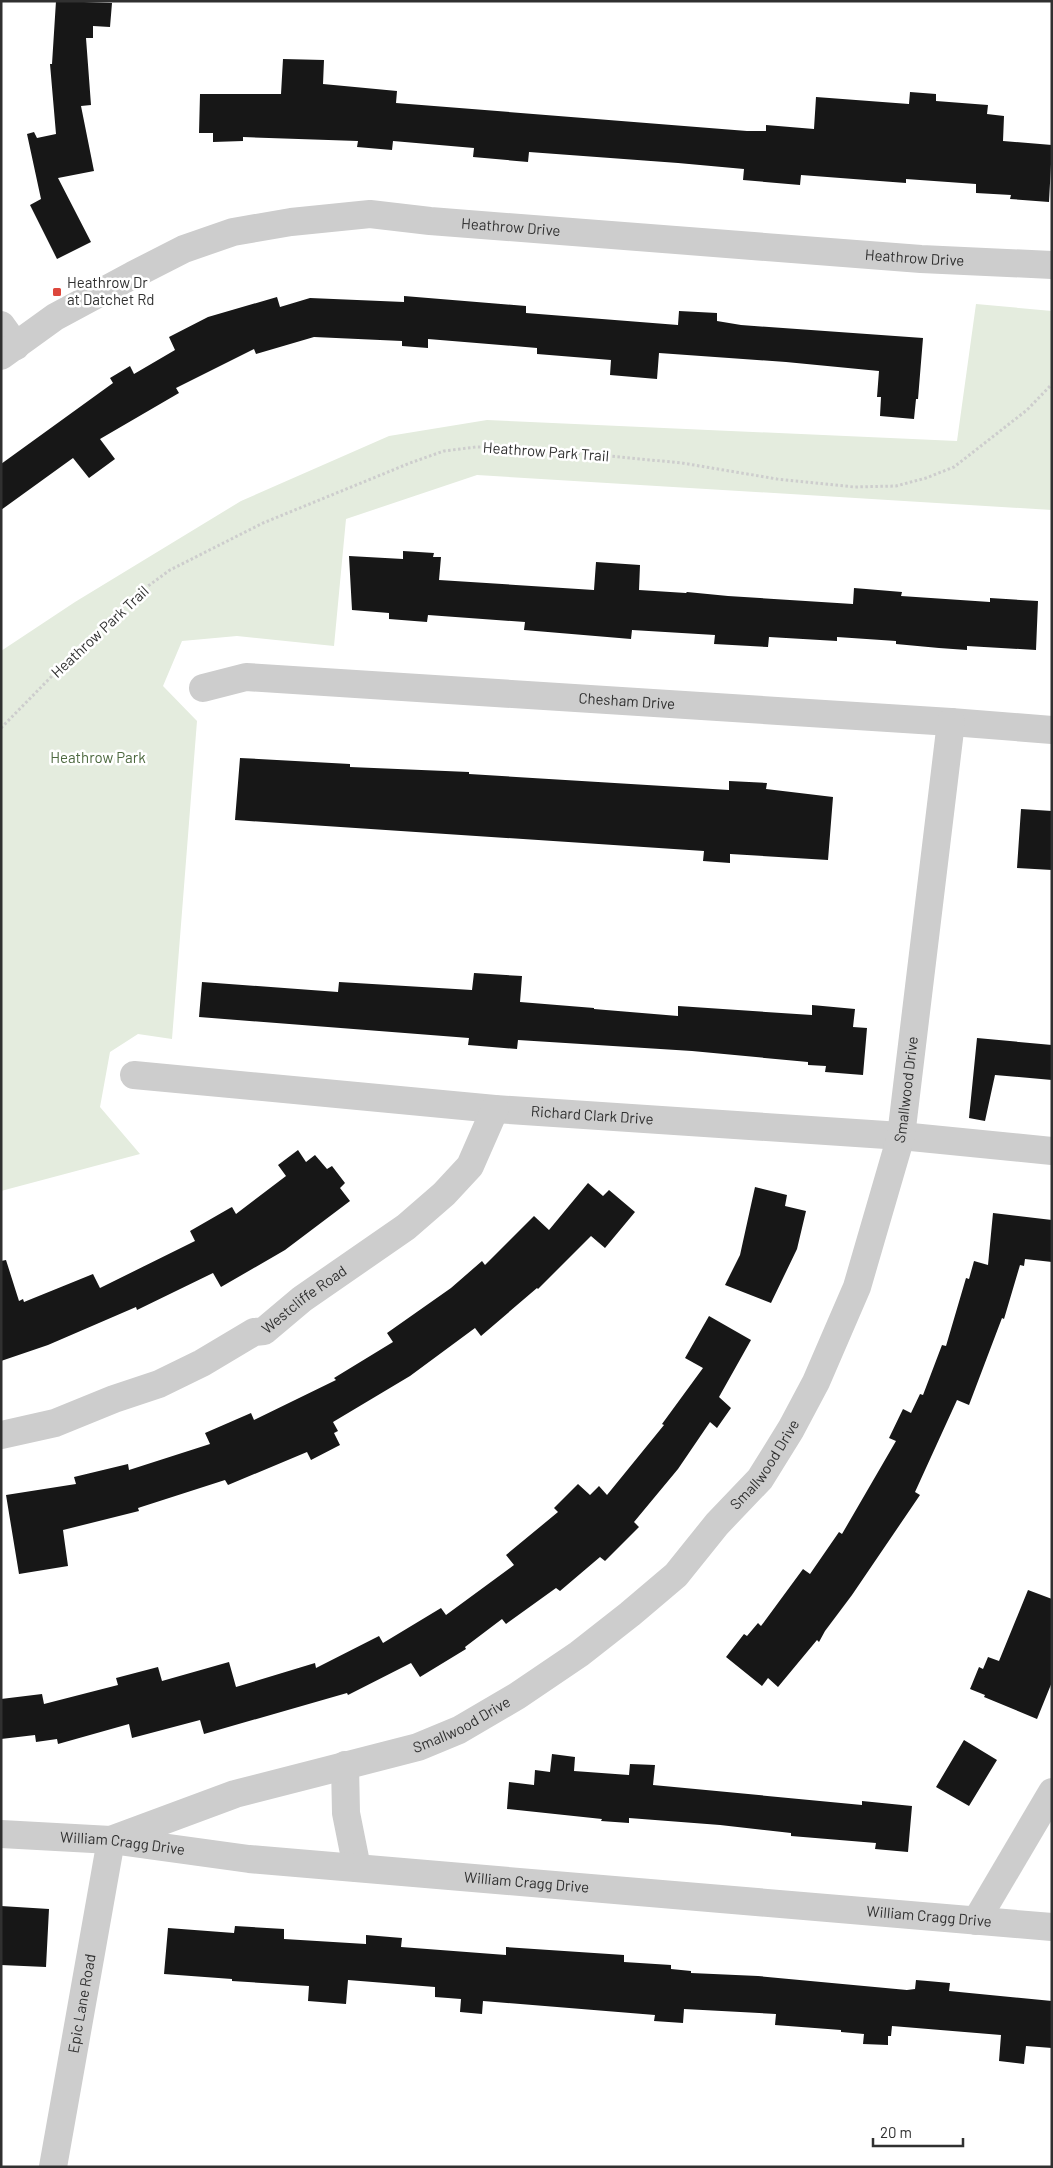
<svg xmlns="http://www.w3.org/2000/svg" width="1053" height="2168" font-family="Barlow,sans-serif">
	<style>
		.green { fill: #e4ecde }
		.building { fill: #171717 }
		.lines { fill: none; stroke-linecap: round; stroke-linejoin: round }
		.path { stroke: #cdcdcd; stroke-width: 3; stroke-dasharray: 2.5 2.5; stroke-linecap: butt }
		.minor { stroke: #cdcdcd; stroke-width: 28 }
		.poi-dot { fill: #dd473c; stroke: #fff; stroke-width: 2 }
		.labels { text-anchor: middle; stroke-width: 5; stroke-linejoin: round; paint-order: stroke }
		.street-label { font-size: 15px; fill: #303030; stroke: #fff }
		.poi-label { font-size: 15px; fill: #303030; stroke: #fff; text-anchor: start }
		.park-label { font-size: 15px; fill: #4d693f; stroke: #fff }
	</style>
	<rect width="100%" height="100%" fill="#fff"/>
	<!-- green -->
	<path class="green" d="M 976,304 L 1052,311 L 1052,510 L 477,475 L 346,519 L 334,646 L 237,636 L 182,641 L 163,686 L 197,721 L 172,1039 L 138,1034 L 110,1052 L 100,1107 L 140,1154 L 1,1191 L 1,651 L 75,602 L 241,501 L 389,436 L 487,420 L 957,441 Z"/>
	<!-- building -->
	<path class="building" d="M 56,1 L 112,3 L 110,27 L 93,26 L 93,38 L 86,38 L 91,105 L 81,106 L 94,171 L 58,178 L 91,242 L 57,259 L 30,205 L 41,199 L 27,134 L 34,132 L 37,138 L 56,134 L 50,64 L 52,64 Z
		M 283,59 L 324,60 L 323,84 L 397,91 L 396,103 L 747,131 L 766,131 L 766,125 L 814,129 L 816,97 L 909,104 L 910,92 L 936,94 L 936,101 L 988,105 L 987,114 L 1004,116 L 1003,141 L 1052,145 L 1049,202 L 1010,199 L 1011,195 L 976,193 L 976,184 L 906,179 L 906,183 L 801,175 L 800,185 L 743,180 L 744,169 L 678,163 L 529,152 L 528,162 L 473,157 L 474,148 L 393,141 L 392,150 L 357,147 L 358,141 L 243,137 L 243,141 L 213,142 L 213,133 L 199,133 L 200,94 L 281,94 Z
		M 404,296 L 526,306 L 526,313 L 678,325 L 679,311 L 717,313 L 717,321 L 741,325 L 923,338 L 918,399 L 916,399 L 914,419 L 880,416 L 881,397 L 877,397 L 879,371 L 786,362 L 659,353 L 657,379 L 610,375 L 611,360 L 537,354 L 537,348 L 428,339 L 428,348 L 402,346 L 402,341 L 314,337 L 256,354 L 254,349 L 176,388 L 179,393 L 100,439 L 115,459 L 89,478 L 73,458 L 1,510 L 1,464 L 113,383 L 110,378 L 130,366 L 134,374 L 175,350 L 169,337 L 208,317 L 277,297 L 280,307 L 310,298 L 404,302 Z
		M 403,551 L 434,553 L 433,557 L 441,557 L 439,580 L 594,590 L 596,562 L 640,565 L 639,590 L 686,593 L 687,592 L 728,596 L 853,604 L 854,588 L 902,592 L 901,596 L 990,602 L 990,598 L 1038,601 L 1036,650 L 967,646 L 967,650 L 939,648 L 896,644 L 896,641 L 837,637 L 837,641 L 769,637 L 768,647 L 714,644 L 715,635 L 632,630 L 631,639 L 524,630 L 525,622 L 428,615 L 427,622 L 389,619 L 389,613 L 352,610 L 349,556 L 403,559 Z
		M 240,758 L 350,764 L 350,767 L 469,772 L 469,774 L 729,790 L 729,781 L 767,783 L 766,789 L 833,797 L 828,860 L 730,854 L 730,863 L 703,861 L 704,851 L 235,820 Z
		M 1021,809 L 1052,811 L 1052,870 L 1017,868 Z
		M 474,973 L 522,976 L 520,1002 L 594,1008 L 594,1009 L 678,1016 L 678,1006 L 812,1015 L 812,1005 L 855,1009 L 853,1027 L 867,1028 L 863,1075 L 825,1072 L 826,1066 L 808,1065 L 808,1062 L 692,1051 L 518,1040 L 517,1049 L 468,1045 L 469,1038 L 199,1017 L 202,982 L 338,992 L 339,982 L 472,990 Z
		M 977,1038 L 1052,1045 L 1052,1080 L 995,1075 L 985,1121 L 969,1118 Z
		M 298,1150 L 306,1162 L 315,1155 L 327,1169 L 332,1166 L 345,1183 L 340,1188 L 350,1201 L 285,1250 L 221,1287 L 213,1273 L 137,1310 L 136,1307 L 48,1345 L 1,1361 L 1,1261 L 6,1260 L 19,1301 L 23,1299 L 24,1302 L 93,1274 L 100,1288 L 195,1241 L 190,1231 L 230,1208 L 232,1207 L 236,1214 L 286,1176 L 278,1165 Z
		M 588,1183 L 603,1196 L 609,1190 L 635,1212 L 605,1248 L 591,1236 L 538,1289 L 537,1288 L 481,1336 L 475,1328 L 410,1376 L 333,1422 L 338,1431 L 334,1433 L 340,1445 L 311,1460 L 307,1452 L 228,1485 L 225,1480 L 138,1508 L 139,1511 L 63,1530 L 68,1566 L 19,1574 L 6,1495 L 76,1484 L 74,1477 L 128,1464 L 129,1470 L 210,1444 L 205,1433 L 251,1413 L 254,1420 L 336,1380 L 334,1378 L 393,1342 L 387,1333 L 451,1288 L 482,1261 L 485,1265 L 534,1216 L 549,1230 Z
		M 755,1187 L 787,1195 L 785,1206 L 806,1211 L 797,1249 L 771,1303 L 725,1285 L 740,1255 Z
		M 993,1213 L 1052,1220 L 1052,1262 L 1025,1259 L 1024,1266 L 1020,1265 L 1004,1319 L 1002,1318 L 969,1405 L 957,1400 L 915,1492 L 920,1495 L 852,1595 L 825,1631 L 819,1642 L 817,1640 L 778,1687 L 768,1678 L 762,1686 L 726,1657 L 744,1634 L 747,1636 L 758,1623 L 761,1626 L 803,1569 L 810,1574 L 839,1532 L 842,1534 L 896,1441 L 889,1438 L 903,1409 L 911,1413 L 920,1394 L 923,1395 L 942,1345 L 946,1346 L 966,1278 L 969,1279 L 974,1261 L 988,1265 Z
		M 709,1316 L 751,1340 L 719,1397 L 731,1408 L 717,1428 L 710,1422 L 678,1469 L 634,1522 L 639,1527 L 605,1561 L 600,1557 L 560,1591 L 556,1588 L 506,1624 L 502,1619 L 465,1647 L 466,1649 L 420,1677 L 411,1663 L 348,1695 L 347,1693 L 204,1734 L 200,1720 L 132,1738 L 129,1724 L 58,1744 L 57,1739 L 36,1742 L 35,1735 L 1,1739 L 1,1699 L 42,1694 L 44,1704 L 118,1685 L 116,1678 L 158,1667 L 162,1681 L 229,1662 L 236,1687 L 315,1663 L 316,1668 L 379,1636 L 383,1643 L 441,1608 L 446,1615 L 514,1565 L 506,1555 L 558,1512 L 554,1508 L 578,1484 L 590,1495 L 599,1486 L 607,1495 L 664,1425 L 662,1424 L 703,1368 L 685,1358 Z
		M 1028,1590 L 1052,1599 L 1052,1682 L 1037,1719 L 984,1697 L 985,1695 L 970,1689 L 979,1667 L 983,1669 L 988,1657 L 999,1661 Z
		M 964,1740 L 997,1760 L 969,1806 L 936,1787 Z
		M 552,1754 L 575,1757 L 574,1771 L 629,1775 L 630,1764 L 655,1765 L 653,1785 L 862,1805 L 862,1801 L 912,1806 L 908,1852 L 875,1849 L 876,1843 L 791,1836 L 791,1833 L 720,1825 L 629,1818 L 629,1823 L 601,1821 L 602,1819 L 507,1809 L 509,1782 L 534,1785 L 535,1770 L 550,1772 Z
		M 1,1906 L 49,1909 L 46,1967 L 1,1965 Z
		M 235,1926 L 284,1929 L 284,1939 L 366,1944 L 366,1935 L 402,1938 L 401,1947 L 506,1955 L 506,1947 L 624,1955 L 624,1962 L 671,1965 L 671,1969 L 691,1971 L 691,1973 L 758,1976 L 907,1990 L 915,1989 L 916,1980 L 950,1983 L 949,1991 L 1052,2001 L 1052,2048 L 1026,2046 L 1024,2064 L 999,2061 L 1001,2035 L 892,2026 L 891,2036 L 888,2036 L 888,2045 L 863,2044 L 864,2034 L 841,2032 L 841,2030 L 775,2025 L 776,2014 L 684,2009 L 683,2023 L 654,2021 L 655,2015 L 483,2001 L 482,2014 L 460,2012 L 461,1999 L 435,1997 L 435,1987 L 348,1980 L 346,2004 L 308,2001 L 309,1986 L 232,1981 L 232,1979 L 164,1974 L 168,1928 L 234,1933 Z"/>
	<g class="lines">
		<!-- path -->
		<path class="path" d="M 1,728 L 103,624 L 133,597 L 170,570 L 263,523 L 410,463 L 444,451 L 476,447 L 515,447 L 682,463 L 777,479 L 854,487 L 896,486 L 926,478 L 954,467 L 1027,410 L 1052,384"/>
		<!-- minor -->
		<g class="minor">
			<path d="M 1,325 L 16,346"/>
			<path id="s1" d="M 1,356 L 55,317 L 133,275 L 184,249 L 233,232 L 291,222 L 370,214 L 430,221 L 921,259 L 1052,265"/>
			<path id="s2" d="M 203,688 L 246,677 L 951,722 L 1052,730"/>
			<path id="s3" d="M 134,1075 L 495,1109 L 901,1136 L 1052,1151"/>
			<path id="s4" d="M 1,1435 L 55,1423 L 114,1399 L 159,1384 L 202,1363 L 254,1332 L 264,1331 L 302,1299 L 406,1227 L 444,1194 L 470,1166 L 495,1109"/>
			<path d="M 345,1765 L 346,1813 L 357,1868"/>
			<path id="s5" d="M 1,1834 L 111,1840 L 249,1859 L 1052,1927"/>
			<path id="s6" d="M 111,1840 L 235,1794 L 418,1747 L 459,1730 L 517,1696 L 579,1654 L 630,1614 L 676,1575 L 717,1524 L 760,1479 L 791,1429 L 816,1382 L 857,1287 L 901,1136 L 951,722"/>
			<path d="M 976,1921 L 1052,1792"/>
			<path id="s7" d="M 53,2167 L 111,1840"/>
		</g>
	</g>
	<!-- markers -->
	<rect class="poi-dot" x="52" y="287" width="10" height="10" rx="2.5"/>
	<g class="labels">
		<!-- street labels -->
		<g class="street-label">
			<text dy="5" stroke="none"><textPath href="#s1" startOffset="544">Heathrow Drive</textPath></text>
			<text dy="5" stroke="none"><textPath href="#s1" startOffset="949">Heathrow Drive</textPath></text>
			<text transform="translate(546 452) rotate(4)" y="5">Heathrow Park Trail</text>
			<text transform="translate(100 632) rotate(-43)" y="5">Heathrow Park Trail</text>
			<text dy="5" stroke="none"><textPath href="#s2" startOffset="426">Chesham Drive</textPath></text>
			<text dy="5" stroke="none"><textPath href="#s6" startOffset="1180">Smallwood Drive</textPath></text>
			<text dy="5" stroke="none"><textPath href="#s3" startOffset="460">Richard Clark Drive</textPath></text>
			<text dy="5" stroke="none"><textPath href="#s4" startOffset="336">Westcliffe Road</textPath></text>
			<text dy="5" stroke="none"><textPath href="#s6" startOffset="775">Smallwood Drive</textPath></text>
			<text dy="5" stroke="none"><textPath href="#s6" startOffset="370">Smallwood Drive</textPath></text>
			<text dy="5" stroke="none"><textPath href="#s5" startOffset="122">William Cragg Drive</textPath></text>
			<text dy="5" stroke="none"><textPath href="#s5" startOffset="528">William Cragg Drive</textPath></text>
			<text dy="5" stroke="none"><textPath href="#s5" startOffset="932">William Cragg Drive</textPath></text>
			<text dy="5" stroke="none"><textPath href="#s7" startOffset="166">Epic Lane Road</textPath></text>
		</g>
		<!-- poi labels -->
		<g class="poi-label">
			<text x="67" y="288">Heathrow Dr<tspan x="67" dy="17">at Datchet Rd</tspan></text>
		</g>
		<!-- park labels -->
		<g class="park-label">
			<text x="98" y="763">Heathrow Park</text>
		</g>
	</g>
	<!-- border -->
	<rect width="1053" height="2168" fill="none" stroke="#303030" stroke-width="5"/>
	<!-- scale -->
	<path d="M873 2138v8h90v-8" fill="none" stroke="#303030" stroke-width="2.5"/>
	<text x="880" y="2138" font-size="15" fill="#303030" stroke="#ffffff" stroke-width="4" paint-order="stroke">20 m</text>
</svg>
